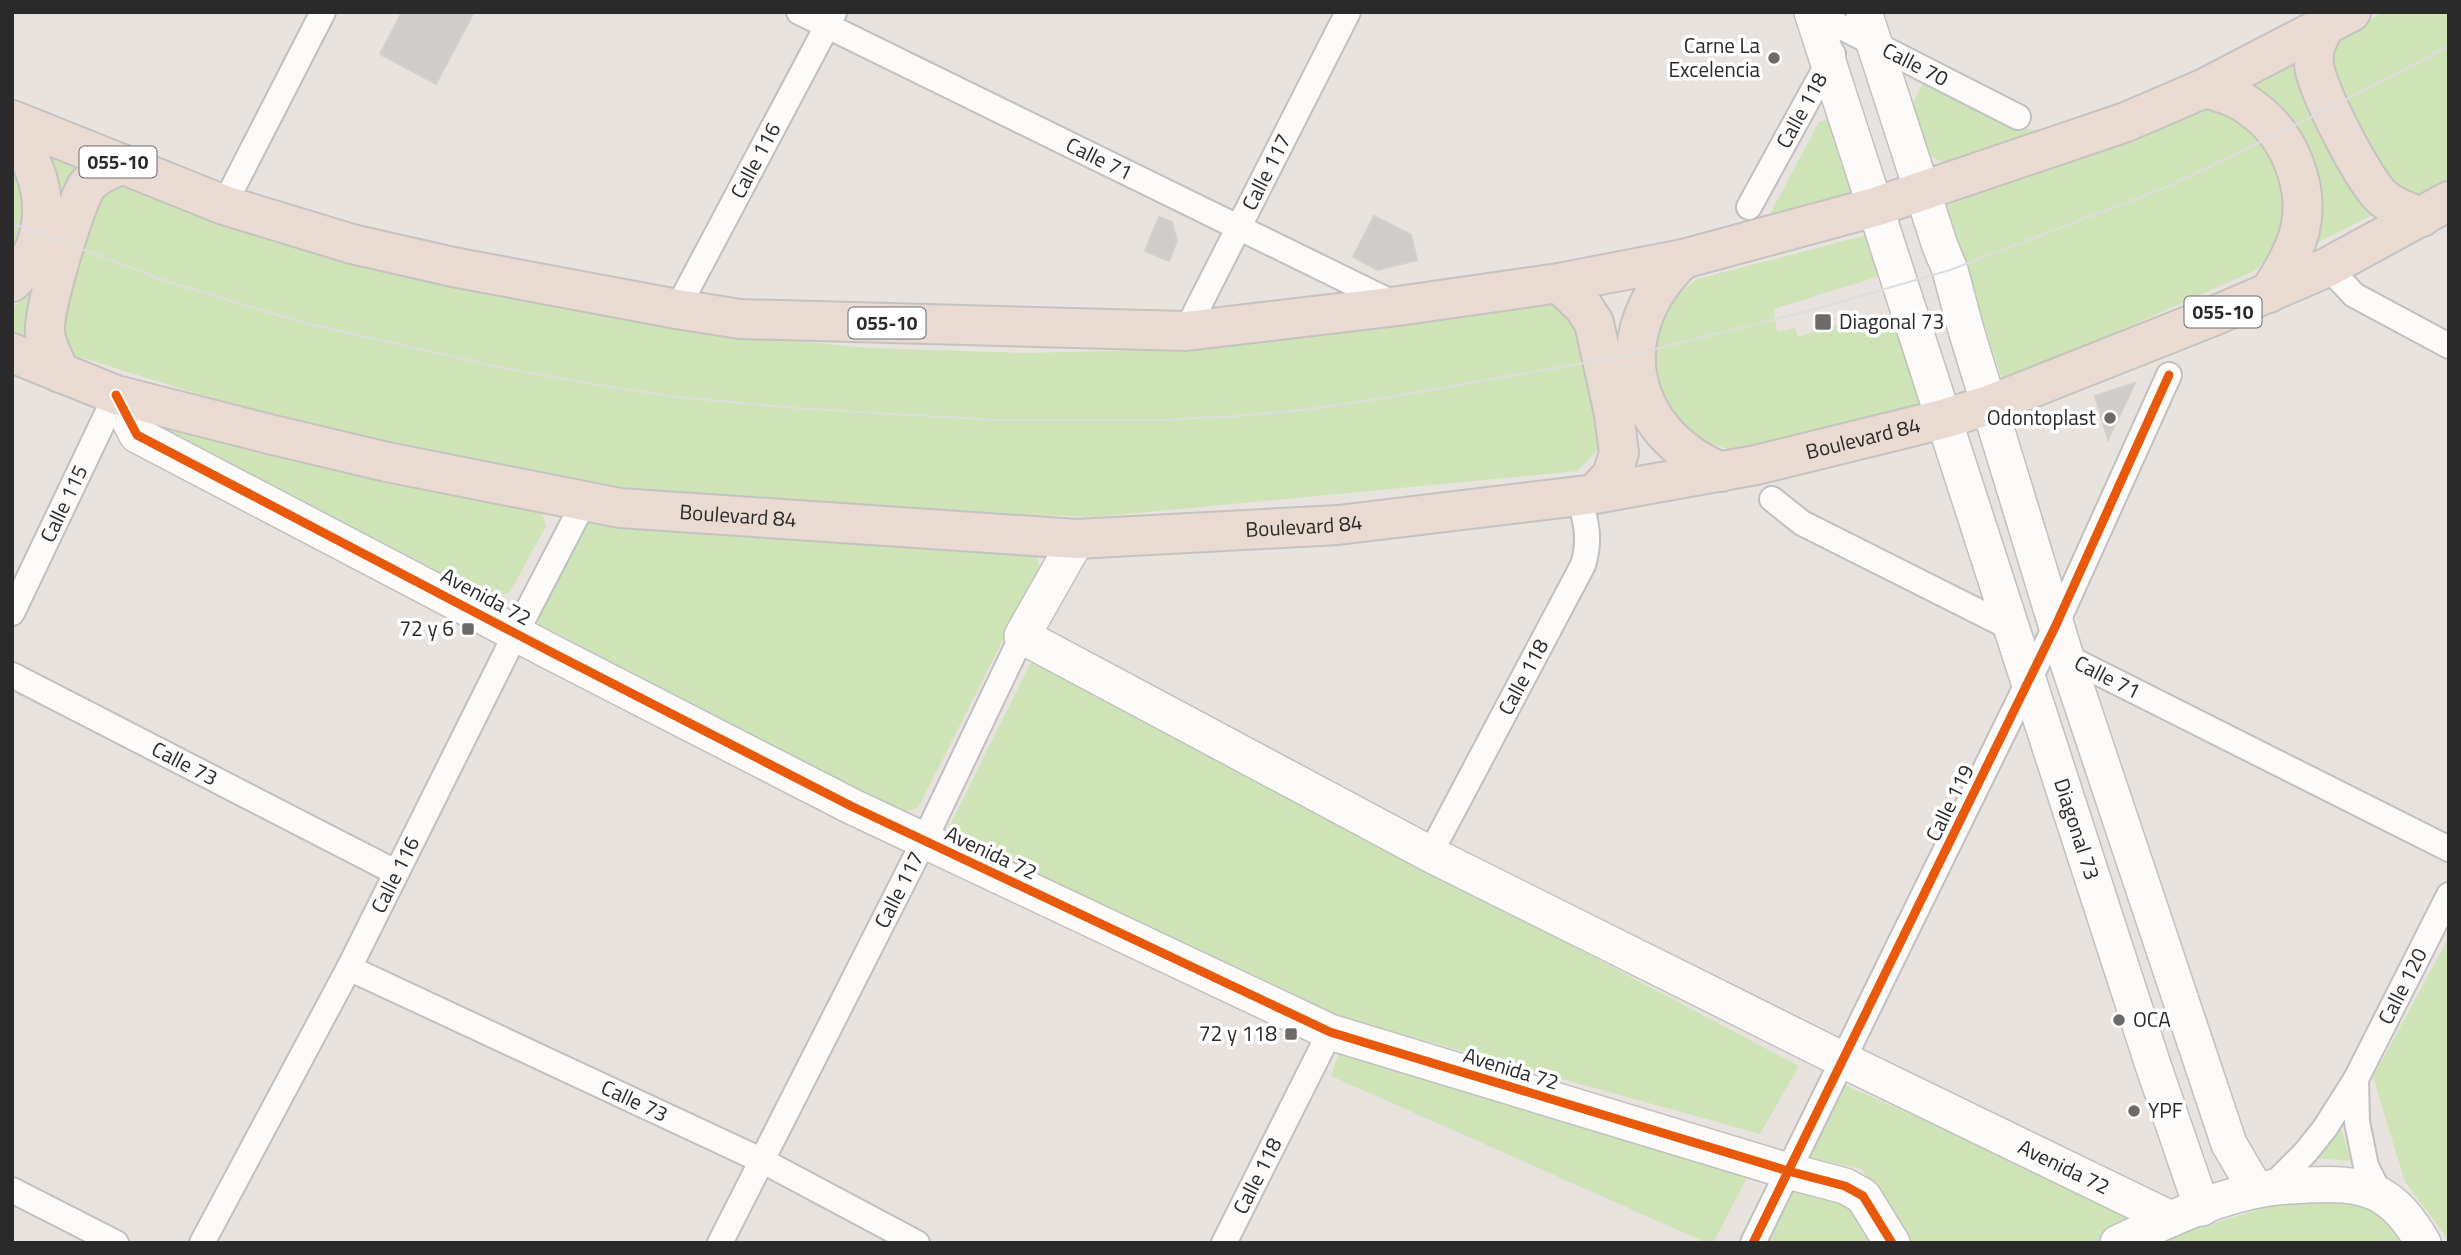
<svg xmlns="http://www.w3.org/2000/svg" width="2461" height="1255" font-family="'Titillium Web',sans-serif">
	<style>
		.green { fill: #cee4b7 }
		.building { fill: #cfccc9; stroke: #d3cfcb; stroke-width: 2 }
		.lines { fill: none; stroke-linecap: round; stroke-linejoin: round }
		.street-casing { stroke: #c1c0c1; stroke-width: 28 }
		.secondary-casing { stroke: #c1c0c1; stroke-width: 38 }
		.highway-casing { stroke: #c4c2c1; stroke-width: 42 }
		.street { stroke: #fcfbfa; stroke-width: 24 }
		.secondary { stroke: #fcfbfa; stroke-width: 35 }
		.highway { stroke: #e9dad2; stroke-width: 38 }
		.tram { stroke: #ddddde; stroke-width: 2 }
		.cycleway-casing { stroke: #fff; stroke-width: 13 }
		.cycleway { stroke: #e8590c; stroke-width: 9 }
		.poi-dot { fill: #6c6b69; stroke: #fff; stroke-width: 2.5 }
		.labels { text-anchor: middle; stroke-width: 7; stroke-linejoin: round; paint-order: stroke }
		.shield { fill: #fff; stroke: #6a6a6a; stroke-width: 2 }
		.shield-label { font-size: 19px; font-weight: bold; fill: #2a2a2a }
		.poi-label { font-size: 21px; fill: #2a2a2a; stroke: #fff; text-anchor: end }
		.street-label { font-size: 21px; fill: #2a2a2a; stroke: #fff }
	</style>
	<rect width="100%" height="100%" fill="#e8e3df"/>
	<!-- green -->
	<path class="green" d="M 2383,12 L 2449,12 L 2449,178 L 2416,198 L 2397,200 L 2326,76 L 2331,42 Z
		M 2298,57 L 2380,211 L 2311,246 L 2244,83 Z
		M 1922,84 L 2015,126 L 2039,131 L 1947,164 L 1926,154 L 1910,111 Z
		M 2194,102 L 2238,113 L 2283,172 L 2285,229 L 2273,252 L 2254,271 L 2003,383 L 1946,206 L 2079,154 Z
		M 1831,119 L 1858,174 L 1850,196 L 1748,226 L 1770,214 L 1819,122 Z
		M 36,150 L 88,170 L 39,343 L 12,333 L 12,308 L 33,289 L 45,266 Z
		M 12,164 L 33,217 L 12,267 Z
		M 121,182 L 721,333 L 867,348 L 1028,353 L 1186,349 L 1553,298 L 1578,317 L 1601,446 L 1578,471 L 1096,517 L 863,510 L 622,487 L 476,462 L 332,430 L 198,394 L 70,354 L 58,340 L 93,194 Z
		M 1871,234 L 1883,275 L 1774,309 L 1777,332 L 1795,328 L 1798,337 L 1832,326 L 1896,313 L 1926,409 L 1731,450 L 1692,438 L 1658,400 L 1652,329 L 1667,302 L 1697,279 Z
		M 134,414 L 538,502 L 546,526 L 510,592 L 494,600 Z
		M 597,516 L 1034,550 L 1040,567 L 918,808 L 901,813 L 539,625 L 535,612 L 581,524 Z
		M 1032,660 L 1799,1066 L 1760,1134 L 1330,1014 L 947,831 Z
		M 2449,937 L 2449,1243 L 2448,1243 L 2445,1235 L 2405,1182 L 2373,1077 Z
		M 1341,1047 L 1752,1168 L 1713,1243 L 1707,1243 L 1331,1076 Z
		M 1838,1082 L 2139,1215 L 2096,1243 L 1910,1243 L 1862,1169 L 1797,1155 Z
		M 2335,1109 L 2351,1161 L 2300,1157 Z
		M 1787,1188 L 1854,1205 L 1878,1243 L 1757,1243 Z
		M 2316,1200 L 2349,1201 L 2378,1213 L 2410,1243 L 2162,1243 L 2180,1234 L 2272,1205 Z"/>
	<!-- building -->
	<path class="building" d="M 402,12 L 474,12 L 436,84 L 380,54 Z
		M 1374,216 L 1411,235 L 1417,260 L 1378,270 L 1353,257 Z
		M 1159,217 L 1172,222 L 1177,241 L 1169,261 L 1145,251 Z
		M 2135,383 L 2108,440 L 2095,396 Z"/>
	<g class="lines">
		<!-- street casing -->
		<g class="street-casing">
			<g id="street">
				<path id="s1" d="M 799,12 L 1395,304"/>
				<path id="s2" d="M 1812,12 L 2018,117"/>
				<path d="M 224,205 L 323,12"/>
				<path id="s3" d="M 1749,207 L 1833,54"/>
				<path d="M 2328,267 L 2354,295 L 2449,346"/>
				<path id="s4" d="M 677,309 L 834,13"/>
				<path id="s5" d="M 1186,331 L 1348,12"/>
				<path d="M 1772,499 L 1802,523 L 2017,631"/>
				<path id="s6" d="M 12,613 L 116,395"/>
				<path id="s7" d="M 2059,653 L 2449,849"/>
				<path id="s8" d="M 12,675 L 395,872"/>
				<path id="s9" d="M 1430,854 L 1583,565 C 1591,539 1586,522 1579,496"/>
				<path id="s10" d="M 349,968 L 763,1161 L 917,1243"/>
				<path d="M 2356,1079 L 2357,1122 L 2366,1166 L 2381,1196"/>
				<path id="s11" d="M 2271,1187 L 2305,1153 L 2325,1128 L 2356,1079 L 2449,895"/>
				<path d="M 12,1190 L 116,1243"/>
				<path id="s12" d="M 202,1243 L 349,968 L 516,633 L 584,502"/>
				<path id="s13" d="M 720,1243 L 924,841 L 1022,636"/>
				<path id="s14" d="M 1224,1243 L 1330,1032"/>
				<path d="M 1753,1243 L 2056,625 L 2169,375"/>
			</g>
		</g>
		<!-- secondary casing -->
		<g class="secondary-casing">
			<g id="secondary">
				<path id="s15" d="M 1812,12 L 2153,1065 L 2202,1208"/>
				<path d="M 1864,12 L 1940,246 L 1950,270 L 1966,330 L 2066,657 L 2229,1144 L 2256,1190"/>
				<path d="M 116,395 L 137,435 L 549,651 L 851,806 L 1330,1032 L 1788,1171 L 1845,1186 L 1863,1196 L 1892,1243"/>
				<path id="s16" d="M 1077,539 L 1022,636 L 1430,854 L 1843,1060 L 2171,1219"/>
				<path d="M 2118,1243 C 2166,1221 2216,1196 2269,1188 C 2281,1186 2294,1186 2307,1185 C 2332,1184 2357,1183 2380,1195 C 2398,1205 2413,1225 2423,1243"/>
			</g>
		</g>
		<!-- highway casing -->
		<g class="highway-casing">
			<g id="highway">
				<path d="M 2323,29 C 2317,41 2312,51 2314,65 C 2316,88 2365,184 2383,198 C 2394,208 2408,212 2422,217"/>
				<path d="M 2205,88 C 2223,93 2240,98 2254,110 C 2289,135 2310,187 2300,230 C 2294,253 2282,272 2269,293"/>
				<path d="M 12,120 L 224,205 L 352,244 L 453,267 L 677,309 L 740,319 L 1186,331 L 1398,306 L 1559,283 L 1683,259 L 1875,207 L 2126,122 L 2205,88 L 2351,12"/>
				<path d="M 12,133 C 50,178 54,239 12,282"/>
				<path d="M 1683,259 C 1607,331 1625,431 1721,472"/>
				<path d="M 1559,283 L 1583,306 L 1594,323 L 1614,414 L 1619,453 L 1612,475 L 1595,494"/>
				<path id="s17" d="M 12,353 L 116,395 L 269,434 L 387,462 L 620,508 L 1077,539 L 1338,525 L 1595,494 L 1756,465 L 1943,419 L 1989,405 L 2216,315 L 2328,267 L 2449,201"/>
				<path d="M 60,373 C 55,360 46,346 45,332 C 43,309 74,209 86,187 C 94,175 110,170 122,164"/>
			</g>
		</g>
		<!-- street -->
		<use href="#street" class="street"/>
		<!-- secondary -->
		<use href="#secondary" class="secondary"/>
		<!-- highway -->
		<use href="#highway" class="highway"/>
		<!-- tram -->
		<path class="tram" d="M 12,223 L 166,281 L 301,322 L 498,367 L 604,386 L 678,397 L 795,408 L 995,420 L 1161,420 L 1237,416 L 1311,409 L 1390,397 L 1635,354 L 1816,309 L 1950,270 L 2167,187 L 2330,108 L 2449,46"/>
		<!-- cycleway casing -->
		<g class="cycleway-casing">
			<path id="cycleway" d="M 116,395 L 137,435 L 549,651 L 851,806 L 1330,1032 L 1788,1171 L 1845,1186 L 1863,1196 L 1892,1243
				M 1753,1243 L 2056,625 L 2169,375"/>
		</g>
		<!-- cycleway -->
		<use href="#cycleway" class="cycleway"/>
	</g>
	<!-- markers -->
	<g class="poi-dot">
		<circle cx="1774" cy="58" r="7"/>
		<rect x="1814" y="313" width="18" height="18" rx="3.5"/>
		<circle cx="2110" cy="418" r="7"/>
		<rect x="461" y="622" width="14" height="14" rx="3.5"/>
		<circle cx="2119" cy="1020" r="7"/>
		<rect x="1284" y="1027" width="14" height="14" rx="3.5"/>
		<circle cx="2134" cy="1111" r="7"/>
	</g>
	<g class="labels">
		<!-- shield labels -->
		<g class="shield">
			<rect x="79.5" y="146.5" width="77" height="31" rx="5"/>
			<rect x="2184.5" y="296.5" width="77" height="31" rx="5"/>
			<rect x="848.5" y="307.5" width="77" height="31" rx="5"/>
		</g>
		<g class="shield-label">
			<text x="118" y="169">055-10</text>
			<text x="2223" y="319">055-10</text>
			<text x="887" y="330">055-10</text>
		</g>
		<!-- poi labels -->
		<g class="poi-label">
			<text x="1760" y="53">Carne La<tspan x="1760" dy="24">Excelencia</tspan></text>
			<text x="1839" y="329" text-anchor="start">Diagonal 73</text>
			<text x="2096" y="425">Odontoplast</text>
			<text x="454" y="636">72 y 6</text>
			<text x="2133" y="1027" text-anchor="start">OCA</text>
			<text x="1277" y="1041">72 y 118</text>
			<text x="2148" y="1118" text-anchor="start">YPF</text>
		</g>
		<!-- street labels -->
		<g class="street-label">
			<text dy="7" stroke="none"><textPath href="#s2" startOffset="116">Calle 70</textPath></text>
			<text dy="7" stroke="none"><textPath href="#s3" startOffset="110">Calle 118</textPath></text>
			<text dy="7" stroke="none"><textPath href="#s1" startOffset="334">Calle 71</textPath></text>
			<text dy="7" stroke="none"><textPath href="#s4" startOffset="168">Calle 116</textPath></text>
			<text dy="7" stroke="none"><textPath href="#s5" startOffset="178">Calle 117</textPath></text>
			<text dy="7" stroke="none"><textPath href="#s17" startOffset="1881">Boulevard 84</textPath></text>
			<text dy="7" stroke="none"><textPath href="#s6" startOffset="121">Calle 115</textPath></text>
			<text dy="7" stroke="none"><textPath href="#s17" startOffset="747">Boulevard 84</textPath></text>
			<text dy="7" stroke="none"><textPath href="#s17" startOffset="1314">Boulevard 84</textPath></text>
			<text transform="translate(486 597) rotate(28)" y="7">Avenida 72</text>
			<text dy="7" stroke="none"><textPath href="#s9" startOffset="200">Calle 118</textPath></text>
			<text dy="7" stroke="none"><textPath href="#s7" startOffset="54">Calle 71</textPath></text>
			<text dy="7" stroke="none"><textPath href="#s8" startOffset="194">Calle 73</textPath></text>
			<text transform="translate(1950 803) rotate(-64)" y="7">Calle 119</text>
			<text dy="7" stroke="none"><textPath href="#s15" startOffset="859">Diagonal 73</textPath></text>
			<text transform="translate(991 853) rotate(25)" y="7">Avenida 72</text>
			<text dy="7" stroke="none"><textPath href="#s12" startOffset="416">Calle 116</textPath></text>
			<text dy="7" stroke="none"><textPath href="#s13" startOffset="396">Calle 117</textPath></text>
			<text dy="7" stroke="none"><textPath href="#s11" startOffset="242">Calle 120</textPath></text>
			<text transform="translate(1511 1069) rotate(17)" y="7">Avenida 72</text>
			<text dy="7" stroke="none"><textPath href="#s10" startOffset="315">Calle 73</textPath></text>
			<text dy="7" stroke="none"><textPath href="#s16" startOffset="1281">Avenida 72</textPath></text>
			<text dy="7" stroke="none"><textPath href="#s14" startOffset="75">Calle 118</textPath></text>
		</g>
	</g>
	<!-- border -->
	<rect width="2461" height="1255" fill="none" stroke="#2a2a2a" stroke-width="28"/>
</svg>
